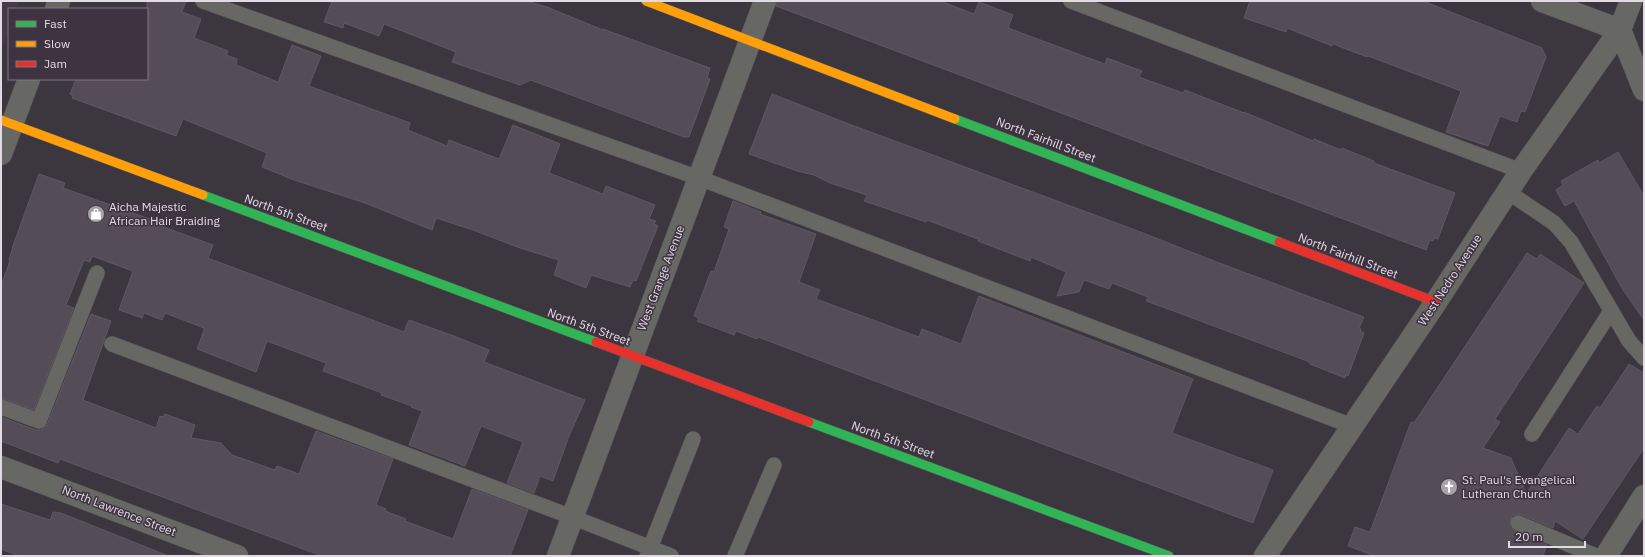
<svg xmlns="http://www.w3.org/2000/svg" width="1645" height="557" font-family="'IBM Plex Sans',sans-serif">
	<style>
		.built { fill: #46394b }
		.building { fill: #544c56; stroke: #5e595f }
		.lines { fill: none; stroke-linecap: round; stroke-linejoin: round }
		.lane-casing { stroke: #59555b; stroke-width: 16 }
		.street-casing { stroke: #59555b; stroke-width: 23 }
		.fast-casing { stroke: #59555b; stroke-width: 10 }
		.slow-casing { stroke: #59555b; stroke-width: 10 }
		.jam-casing { stroke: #59555b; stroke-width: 10 }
		.lane { stroke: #676764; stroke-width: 15 }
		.street { stroke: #676764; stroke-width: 22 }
		.fast { stroke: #30b455; stroke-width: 9 }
		.slow { stroke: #ff9f0a; stroke-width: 9 }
		.jam { stroke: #e5322d; stroke-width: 9 }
		.labels { text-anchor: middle; stroke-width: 3; stroke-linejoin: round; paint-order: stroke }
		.street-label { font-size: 12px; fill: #e2dbe4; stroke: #3e3341 }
		.poi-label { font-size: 12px; fill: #e2dbe4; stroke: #3e3341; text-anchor: start }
	</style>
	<rect width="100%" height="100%" fill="#3c363e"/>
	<!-- built -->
	<path class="built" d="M 1,1 L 19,2 L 16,9 L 9,9 L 9,29 L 1,51 Z"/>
	<!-- building -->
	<path class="building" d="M 147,1 L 186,1 L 182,12 L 201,19 L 194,38 L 228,51 L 226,55 L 237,59 L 236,65 L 278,82 L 292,45 L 321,56 L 309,86 L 410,123 L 408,130 L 447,146 L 449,140 L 499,159 L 513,125 L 560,144 L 549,173 L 603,194 L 606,186 L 655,205 L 649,219 L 656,221 L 654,224 L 658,226 L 636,281 L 633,280 L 630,287 L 591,275 L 586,288 L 554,275 L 559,260 L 520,248 L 473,230 L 436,218 L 432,230 L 365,203 L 294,180 L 262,167 L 267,153 L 183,119 L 176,136 L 72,98 L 73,96 L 70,94 L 76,79 L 147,79 Z
		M 332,1 L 527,1 L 547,7 L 603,30 L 603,29 L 710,68 L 707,78 L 710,79 L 689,137 L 684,137 L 531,80 L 520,85 L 452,62 L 456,52 L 384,24 L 379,36 L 344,23 L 343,28 L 324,22 Z
		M 777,1 L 940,1 L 974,14 L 979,2 L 1013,15 L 1008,28 L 1105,64 L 1107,58 L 1142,71 L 1139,77 L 1183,93 L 1185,90 L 1244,113 L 1244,112 L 1313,141 L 1314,139 L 1341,150 L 1342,148 L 1374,161 L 1374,163 L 1455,193 L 1438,239 L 1434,238 L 1433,241 L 1430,240 L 1426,250 L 776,6 Z
		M 1250,1 L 1423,1 L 1542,48 L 1546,57 L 1525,112 L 1521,111 L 1517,122 L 1500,116 L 1488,146 L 1446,132 L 1461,91 L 1368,56 L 1367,57 L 1333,44 L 1332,46 L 1287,28 L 1286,32 L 1244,18 Z
		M 772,94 L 849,124 L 1138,231 L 1214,261 L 1364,317 L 1359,328 L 1361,329 L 1360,331 L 1364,333 L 1348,376 L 1346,375 L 1345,378 L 1310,364 L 1310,362 L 1171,310 L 1146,301 L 1148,297 L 1112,283 L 1109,289 L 1084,280 L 1079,292 L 1057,296 L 1066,272 L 1031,257 L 1030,261 L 978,241 L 978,239 L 927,220 L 926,222 L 864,201 L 867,195 L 830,183 L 814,175 L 797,171 L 749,154 Z
		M 1618,152 L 1644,196 L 1644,320 L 1623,290 L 1574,201 L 1565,206 L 1556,190 L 1563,185 L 1561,181 L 1598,160 L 1599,163 Z
		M 39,174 L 65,183 L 63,188 L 150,219 L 150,222 L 213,245 L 208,258 L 404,332 L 409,320 L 454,336 L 489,350 L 484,362 L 585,400 L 569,436 L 553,481 L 540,476 L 534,493 L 507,483 L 523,442 L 481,426 L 465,466 L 409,445 L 422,411 L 411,407 L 412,406 L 381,395 L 382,393 L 323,371 L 326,363 L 267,341 L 256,372 L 197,349 L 204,330 L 204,328 L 165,313 L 162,320 L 144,313 L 142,318 L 119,310 L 133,271 L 92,256 L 90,262 L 84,260 L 66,305 L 74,308 L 34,410 L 1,398 L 1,286 L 10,261 L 9,260 L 14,243 Z
		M 733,201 L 761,212 L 760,214 L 816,234 L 799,282 L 820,290 L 816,299 L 919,337 L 922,329 L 961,344 L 979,296 L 1193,379 L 1172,433 L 1273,470 L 1253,523 L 758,337 L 757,339 L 736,331 L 734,335 L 697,321 L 699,318 L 694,316 L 711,271 L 714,272 L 729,229 L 724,227 Z
		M 1527,253 L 1537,259 L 1540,254 L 1584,283 L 1495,419 L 1500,422 L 1483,448 L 1511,458 L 1526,494 L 1569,428 L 1578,434 L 1597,406 L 1600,408 L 1629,364 L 1644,373 L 1644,448 L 1583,539 L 1555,521 L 1553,528 L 1522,515 L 1517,514 L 1512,516 L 1509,524 L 1511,529 L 1547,545 L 1543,556 L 1375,556 L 1348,546 L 1355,527 L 1370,532 L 1411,422 L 1414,423 Z
		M 91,314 L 111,321 L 83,400 L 156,428 L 160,416 L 163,417 L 165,414 L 195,425 L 191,438 L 221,443 L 232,455 L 275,470 L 277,466 L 299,474 L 316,431 L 354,445 L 393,459 L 376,505 L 386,509 L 385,511 L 406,519 L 405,521 L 453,539 L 472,489 L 528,510 L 510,556 L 322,556 L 60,459 L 58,463 L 1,441 L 1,417 L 36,430 L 41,430 L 47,425 Z
		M 1,504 L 50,520 L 53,512 L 61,513 L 166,555 L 166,556 L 19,556 L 1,549 Z"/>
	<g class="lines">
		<!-- lane casing -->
		<g class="lane-casing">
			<path id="lane" d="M 203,1 L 699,178 L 1352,426
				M 1071,1 L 1521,171
				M 1508,192 L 1554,223 L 1571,242 L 1629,341 L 1644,358
				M 112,344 L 572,517 L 671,556
				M 1,407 L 39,421 L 97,273
				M 1532,434 L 1611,311
				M 1518,523 L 1596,556
				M 647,556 L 693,439
				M 735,556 L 774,465"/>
		</g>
		<!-- street casing -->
		<g class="street-casing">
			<path id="street" d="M 1542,1 L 1620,30 L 1644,90
				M 56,9 L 59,1
				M 1,154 L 29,79
				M 1,467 L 237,556
				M 558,556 L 765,1
				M 1265,556 L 1436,302 L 1521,171 L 1620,30 L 1631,1
				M 1606,556 L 1644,496"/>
		</g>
		<!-- fast casing -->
		<g class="fast-casing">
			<path id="fast" d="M 955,119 L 1279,242
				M 203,195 L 596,342
				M 809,422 L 1169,556"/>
		</g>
		<!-- slow casing -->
		<g class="slow-casing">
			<path id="slow" d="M 646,1 L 955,119
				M 1,120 L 203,195"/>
		</g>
		<!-- jam casing -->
		<g class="jam-casing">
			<path id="jam" d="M 1279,242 L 1436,302
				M 596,342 L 809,422"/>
		</g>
		<!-- lane -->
		<use href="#lane" class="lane"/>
		<!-- street -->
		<use href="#street" class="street"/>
		<!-- fast -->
		<use href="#fast" class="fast"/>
		<!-- slow -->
		<use href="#slow" class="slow"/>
		<!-- jam -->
		<use href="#jam" class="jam"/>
	</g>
	<!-- icons -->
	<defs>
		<g id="shop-disc" transform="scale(0.9)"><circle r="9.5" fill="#a8a1aa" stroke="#3e3341"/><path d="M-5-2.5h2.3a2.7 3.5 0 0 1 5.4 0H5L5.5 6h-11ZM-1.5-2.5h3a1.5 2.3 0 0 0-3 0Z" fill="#fff"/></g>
		<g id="church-disc" transform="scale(0.9)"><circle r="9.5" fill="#a8a1aa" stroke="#3e3341"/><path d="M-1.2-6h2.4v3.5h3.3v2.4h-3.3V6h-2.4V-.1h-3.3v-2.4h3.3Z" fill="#fff"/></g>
	</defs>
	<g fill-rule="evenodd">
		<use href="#shop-disc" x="96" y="214"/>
		<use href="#church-disc" x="1449" y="487"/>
	</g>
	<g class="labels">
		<!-- street labels -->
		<g class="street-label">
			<text transform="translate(1046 140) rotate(21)" y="4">North Fairhill Street</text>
			<text transform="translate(286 213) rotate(20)" y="4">North 5th Street</text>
			<text transform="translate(1348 256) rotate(21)" y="4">North Fairhill Street</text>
			<text transform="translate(661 278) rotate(-69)" y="4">West Grange Avenue</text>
			<text transform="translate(1450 280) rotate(-57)" y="4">West Nedro Avenue</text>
			<text transform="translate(589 327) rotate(20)" y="4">North 5th Street</text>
			<text transform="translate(893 440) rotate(20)" y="4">North 5th Street</text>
			<text transform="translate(119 511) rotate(21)" y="4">North Lawrence Street</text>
		</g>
		<!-- poi labels -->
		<g class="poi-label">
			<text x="109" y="211">Aicha Majestic<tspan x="109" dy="14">African Hair Braiding</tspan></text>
			<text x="1462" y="484">St. Paul's Evangelical<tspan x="1462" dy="14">Lutheran Church</tspan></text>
		</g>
	</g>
	<!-- border -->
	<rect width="1645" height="557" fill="none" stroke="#e2dbe4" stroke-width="4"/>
	<!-- legend -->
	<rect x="8" y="8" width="140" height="72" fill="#3e3341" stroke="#807682"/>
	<rect x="16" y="21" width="20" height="6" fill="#30b455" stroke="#807682"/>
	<text x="44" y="28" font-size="12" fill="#e2dbe4">Fast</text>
	<rect x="16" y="41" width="20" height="6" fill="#ff9f0a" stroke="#807682"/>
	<text x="44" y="48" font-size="12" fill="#e2dbe4">Slow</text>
	<rect x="16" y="61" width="20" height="6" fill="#e5322d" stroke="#807682"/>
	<text x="44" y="68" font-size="12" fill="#e2dbe4">Jam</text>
	<!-- scale -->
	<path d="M1509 541v6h76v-6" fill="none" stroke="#e2dbe4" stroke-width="2"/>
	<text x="1515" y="541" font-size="12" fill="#e2dbe4" stroke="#3e3341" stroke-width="3" paint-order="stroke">20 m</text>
</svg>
